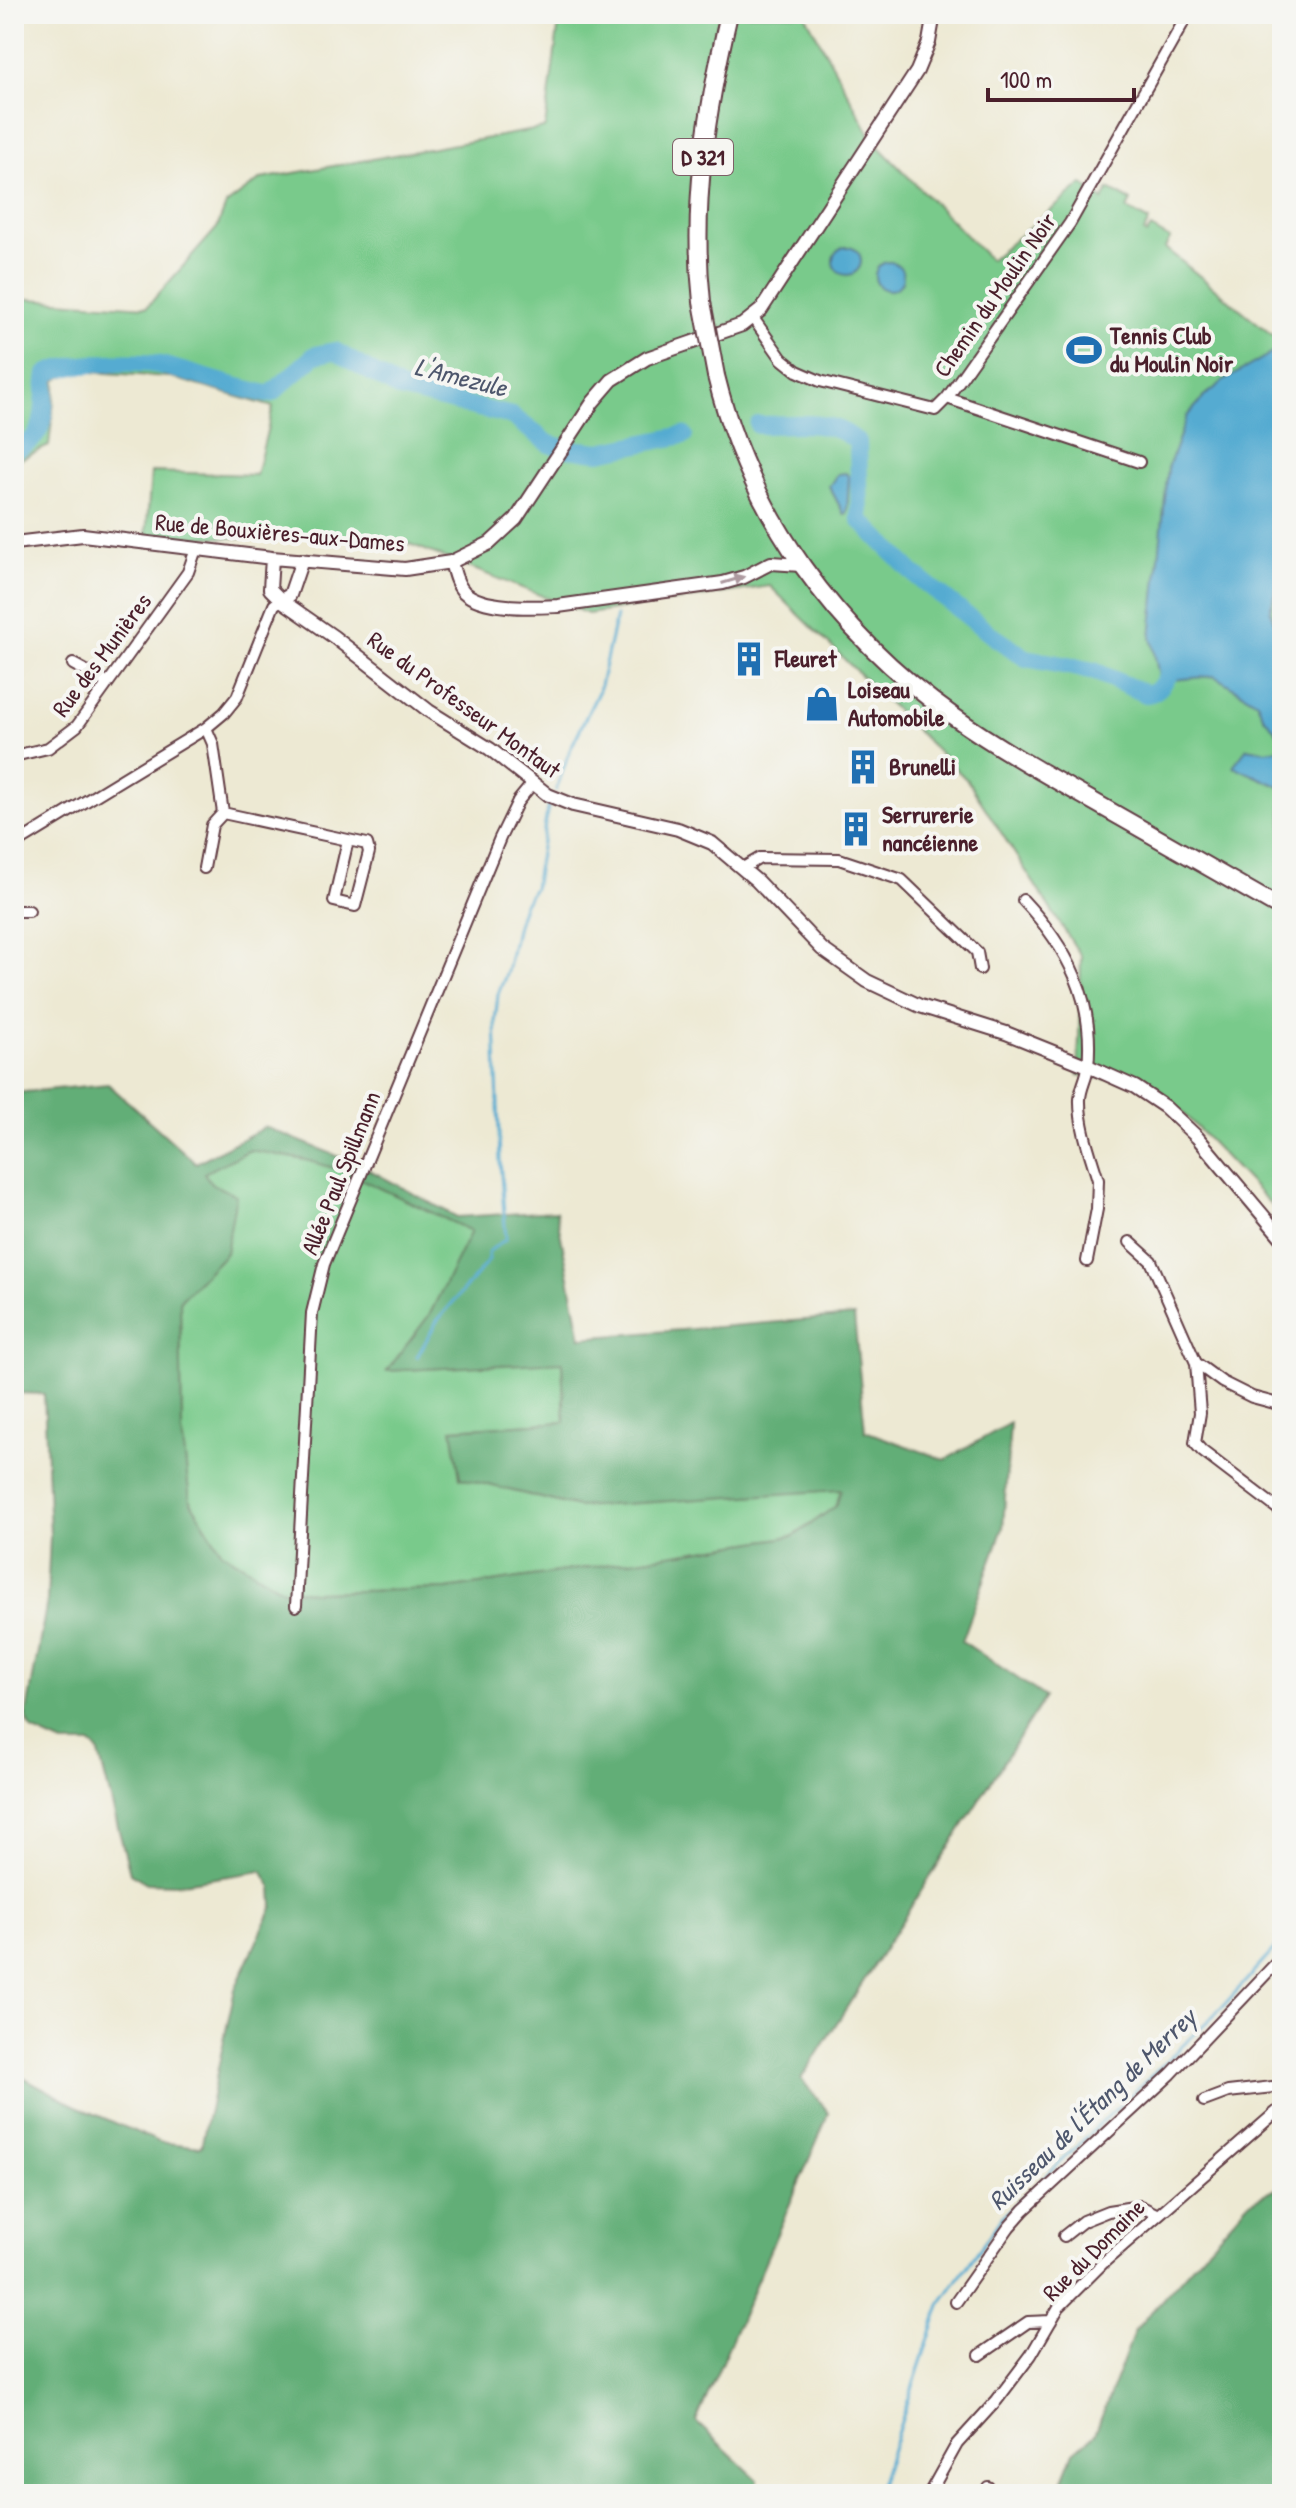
<svg xmlns="http://www.w3.org/2000/svg" width="1296" height="2508" font-family="'Patrick Hand',sans-serif">
	<style>
		.green { fill: #79ca8b; stroke: #62745b; stroke-width: 2 }
		.forest { fill: #62ae77; stroke: #566651; stroke-width: 2; fill-rule: evenodd }
		.water { fill: #55abd1; stroke: #50657e; stroke-width: 2 }
		.lines { fill: none; stroke-linecap: round; stroke-linejoin: round }
		.stream { stroke: #55abd1; stroke-width: 3 }
		.river { stroke: #55abd1; stroke-width: 18 }
		.minor-casing { stroke: #623d44; stroke-width: 14 }
		.tertiary-casing { stroke: #623d44; stroke-width: 16 }
		.primary-casing { stroke: #623d44; stroke-width: 20 }
		.minor { stroke: #fff; stroke-width: 10 }
		.tertiary { stroke: #fff; stroke-width: 12 }
		.primary { stroke: #fff; stroke-width: 16 }
		.primary-bridge-casing { stroke: #623d44; stroke-width: 20; stroke-linecap: butt }
		.primary-bridge { stroke: #fff; stroke-width: 16 }
		.oneway { fill: #ae9aa0 }
		.labels { text-anchor: middle; stroke-width: 8; stroke-linejoin: round; paint-order: stroke }
		.shield { fill: #f6f6f2; stroke: #7e6067; stroke-width: 2 }
		.shield-label { font-size: 22px; font-weight: bold; fill: #4a1f2b }
		.street-label { font-size: 24px; fill: #4a1f2b; stroke: #f6f6f2 }
		.poi-label { font-size: 24px; font-weight: bold; fill: #4a1f2b; stroke: #f6f6f2; text-anchor: start }
		.water-label { font-size: 26px; font-style: italic; fill: #4e576d; stroke: #f6f6f2 }
	</style>
	<rect width="100%" height="100%" fill="#f6f6f2"/>
	<filter id="ink" filterUnits="userSpaceOnUse"><feTurbulence type="fractalNoise" baseFrequency=".0125" numOctaves="2"/><feDisplacementMap in="SourceGraphic" scale="16" xChannelSelector="R" yChannelSelector="G"/><feConvolveMatrix kernelMatrix="1 2 1 2 8 2 1 2 1" color-interpolation-filters="sRGB"/></filter>
	<filter id="wash" filterUnits="userSpaceOnUse"><feTurbulence type="fractalNoise" baseFrequency=".006" numOctaves="4" result="noise"/><feDisplacementMap in="SourceGraphic" scale="32" xChannelSelector="R" yChannelSelector="G"/><feGaussianBlur stdDeviation="1.8" result="paint"/><feColorMatrix in="noise" values="0 0 0 0 0 0 0 0 0 0 0 0 0 0 0 0 0 1.4 0 .05"/><feComposite in="paint" operator="in"/></filter>
	<g filter="url(#wash)">
		<rect width="100%" height="100%" fill="#ede9d3"/>
		<!-- green -->
		<path class="green" d="M 560,14 L 805,14 L 874,142 L 990,260 L 1083,184 L 1103,200 L 1109,189 L 1131,201 L 1127,209 L 1149,221 L 1144,232 L 1147,234 L 1151,228 L 1170,239 L 1165,248 L 1282,343 L 1282,1216 L 1157,1086 L 1078,1075 L 1081,956 L 967,780 L 770,586 L 588,614 L 405,542 L 296,534 L 269,538 L 146,537 L 151,472 L 256,475 L 273,407 L 170,377 L 75,371 L 56,380 L 49,446 L 14,462 L 14,298 L 147,307 L 217,228 L 226,205 L 261,179 L 545,128 Z
			M 250,1150 L 306,1160 L 344,1171 L 472,1230 L 430,1314 L 388,1371 L 562,1361 L 565,1422 L 453,1429 L 461,1478 L 578,1507 L 842,1489 L 836,1506 L 794,1536 L 447,1589 L 315,1592 L 283,1590 L 222,1552 L 190,1501 L 182,1432 L 180,1300 L 226,1253 L 212,1184 L 203,1173 Z"/>
		<!-- forest -->
		<path class="forest" d="M 108,1084 L 196,1163 L 265,1127 L 362,1166 L 457,1217 L 556,1211 L 581,1338 L 854,1316 L 865,1431 L 945,1460 L 1010,1423 L 1003,1528 L 962,1641 L 1045,1697 L 801,2079 L 829,2113 L 696,2422 L 758,2480 L 757,2494 L 14,2494 L 14,2072 L 74,2105 L 159,2142 L 201,2147 L 235,1989 L 273,1906 L 272,1887 L 262,1871 L 176,1884 L 147,1883 L 130,1873 L 98,1750 L 90,1744 L 63,1744 L 32,1730 L 26,1717 L 47,1601 L 50,1535 L 44,1394 L 14,1393 L 14,1093 ZM 250,1150 L 306,1160 L 344,1171 L 471,1231 L 430,1314 L 387,1371 L 562,1362 L 565,1422 L 452,1429 L 460,1478 L 578,1507 L 841,1490 L 836,1506 L 794,1536 L 447,1589 L 315,1592 L 283,1590 L 222,1552 L 190,1501 L 182,1432 L 180,1300 L 226,1253 L 236,1195 L 212,1184 L 204,1173 Z
			M 1282,2185 L 1282,2494 L 1057,2494 L 1074,2452 L 1095,2434 L 1135,2330 L 1249,2202 Z"/>
		<!-- water -->
		<path class="water" d="M833 261a14 14 0 1 1 28 0a14 14 0 1 1-28 0Z
			M875 276a14 14 0 1 1 28 0a14 14 0 1 1-28 0Z
			M 1282,347 L 1282,571 L 1270,610 L 1282,644 L 1282,788 L 1233,766 L 1247,748 L 1266,751 L 1279,749 L 1281,737 L 1263,716 L 1257,702 L 1214,676 L 1163,681 L 1159,677 L 1151,637 L 1168,468 L 1187,416 L 1206,395 L 1225,380 Z
			M 846,473 L 849,477 L 847,513 L 844,514 L 829,486 L 838,474 Z"/>
		<g class="lines">
			<!-- stream -->
			<path class="stream" d="M 556,790 L 570,750 L 599,690 L 616,616
				M 417,1357 L 437,1321 L 489,1260 L 488,1252 L 506,1239 L 500,1161 L 495,1022 L 498,994 L 507,972 L 516,929 L 523,905 L 534,888 L 548,807
				M 877,2494 L 940,2305 L 1002,2217 L 1215,2015 L 1282,1941"/>
			<!-- river -->
			<path class="river" d="M 758,425 C 791,425 834,417 858,443 L 860,520 L 915,575 L 993,636 L 1026,658 L 1094,671 L 1146,694 C 1163,693 1166,673 1179,664
				M 14,449 C 52,439 41,405 47,374 C 67,362 141,360 164,366 C 199,375 232,387 267,394 L 272,393 L 315,355 L 335,351 L 400,389 L 512,416 L 549,444 L 568,449 L 600,452 L 684,435"/>
		</g>
	</g>
	<g filter="url(#ink)">
		<g class="lines">
			<!-- minor casing -->
			<g class="minor-casing">
				<path id="minor" d="M 753,318 L 782,359 L 797,371 L 820,381 L 935,410 L 947,398 L 1070,223 L 1188,14
					M 947,398 L 1139,462
					M 73,664 L 108,683
					M 206,728 L 213,744 L 223,813 L 348,840 L 367,844 L 369,852 L 355,906 L 334,901 L 348,840
					M 14,756 L 48,748 L 77,726 L 188,572 L 196,549
					M 14,845 L 206,728 L 224,713 L 237,697 L 274,605 L 281,600
					M 204,868 L 212,825 L 223,813
					M 743,868 L 760,858 L 839,859 L 902,880 L 977,952 L 980,969
					M 1023,900 C 1067,947 1095,999 1088,1067 C 1087,1079 1079,1090 1080,1102 C 1080,1128 1091,1156 1098,1180 L 1097,1209 L 1087,1261
					M 14,911 L 29,911
					M 1130,1242 L 1151,1261 L 1196,1363 L 1222,1382 L 1252,1397 L 1282,1405
					M 1196,1363 L 1200,1413 L 1195,1443 L 1202,1451 L 1282,1512
					M 296,1606 L 312,1313 L 324,1264 L 500,838 L 518,801 L 532,784
					M 1204,2101 L 1228,2092 L 1282,2086
					M 1064,2236 L 1083,2221 L 1108,2211 L 1140,2206 L 1158,2215
					M 956,2302 L 1009,2227 L 1024,2210 L 1171,2074 L 1282,1957
					M 980,2355 L 1028,2322 L 1051,2321
					M 929,2494 L 957,2444 L 997,2400 L 1031,2355 L 1059,2307 L 1103,2263 L 1282,2107
					M 985,2494 L 988,2487"/>
			</g>
			<!-- tertiary casing -->
			<g class="tertiary-casing">
				<path id="tertiary" d="M 14,543 L 83,535 L 272,558 L 405,569 L 451,562 L 490,543 L 516,519 L 593,402 L 612,380 L 647,358 L 742,325 L 761,310 L 917,71 L 929,42 L 934,14
					M 272,558 L 270,589 L 281,600 L 334,637 L 429,711 L 490,749 L 548,795 L 573,805 L 678,829 L 712,843 L 757,881 L 822,949 L 867,981 L 920,1006 L 1006,1033 L 1088,1066 L 1135,1087 L 1165,1107 L 1197,1137 L 1282,1238
					M 451,562 C 454,572 456,584 464,592 C 483,610 534,607 558,606 L 723,583 L 744,577 L 771,563 L 801,565
					M 281,600 L 290,595 L 302,560"/>
			</g>
			<!-- primary casing -->
			<g class="primary-casing">
				<path id="primary" d="M 702,302 C 691,204 707,109 729,14
					M 716,376 C 750,515 836,633 953,716 C 1001,750 1052,778 1103,807 C 1163,841 1222,875 1282,909"/>
			</g>
			<!-- minor -->
			<use href="#minor" class="minor"/>
			<!-- tertiary -->
			<use href="#tertiary" class="tertiary"/>
			<!-- primary -->
			<use href="#primary" class="primary"/>
			<!-- primary-bridge casing -->
			<g class="primary-bridge-casing">
				<path id="primary-bridge" d="M 702,302 L 716,376"/>
			</g>
			<!-- primary-bridge -->
			<use href="#primary-bridge" class="primary-bridge"/>
		</g>
		<!-- one-way arrows -->
		<defs><path id="oneway-solid" d="M-6-.8H1V-3.2L6.5 0L1 3.2V.8H-6Z" transform="scale(2)"/></defs>
		<use class="oneway" href="#oneway-solid" transform="translate(733 580) rotate(-17)"/>
	</g>
	<!-- icons -->
	<defs>
		<g id="stadium-bare" transform="scale(2.76)"><path d="M0-5a6.5 5 0 1 0 0 10a6.5 5 0 1 0 0-10ZM-3.5-1.8h7v3.6h-7Z" fill="#1f6fb2" stroke="#f6f6f2" stroke-width="2.5" paint-order="stroke"/></g>
		<g id="building-bare" transform="scale(2.76)"><path d="M-4-6H4V6H1V3H-1V6H-4ZM-2.5-4.3h1.7v1.8h-1.7ZM.8-4.3h1.7v1.8H.8ZM-2.5-1h1.7V.8h-1.7ZM.8-1h1.7V.8H.8Z" fill="#1f6fb2" stroke="#f6f6f2" stroke-width="2.5" paint-order="stroke"/></g>
		<g id="shop-bare" transform="scale(2.76)"><path d="M-5-2.5h2.3a2.7 3.5 0 0 1 5.4 0H5L5.5 6h-11ZM-1.5-2.5h3a1.5 2.3 0 0 0-3 0Z" fill="#1f6fb2" stroke="#f6f6f2" stroke-width="2.5" paint-order="stroke"/></g>
	</defs>
	<g fill-rule="evenodd">
		<use href="#stadium-bare" x="1084" y="350"/>
		<use href="#building-bare" x="749" y="659"/>
		<use href="#shop-bare" x="822" y="704"/>
		<use href="#building-bare" x="863" y="767"/>
		<use href="#building-bare" x="856" y="829"/>
	</g>
	<g class="labels">
		<!-- shield labels -->
		<rect class="shield" x="673" y="139" width="60" height="36" rx="6"/>
		<g class="shield-label">
			<text x="703" y="165">D 321</text>
		</g>
		<!-- street labels -->
		<g class="street-label">
			<text transform="translate(995 295) rotate(-55)" y="8">Chemin du Moulin Noir</text>
			<text transform="translate(280 533) rotate(5)" y="8">Rue de Bouxières-aux-Dames</text>
			<text transform="translate(102 655) rotate(-53)" y="8">Rue des Munières</text>
			<text transform="translate(464 705) rotate(36)" y="8">Rue du Professeur Montaut</text>
			<text transform="translate(341 1173) rotate(-68)" y="8">Allée Paul Spillmann</text>
			<text transform="translate(1094 2250) rotate(-45)" y="8">Rue du Domaine</text>
		</g>
		<!-- poi labels -->
		<g class="poi-label">
			<text x="1110" y="344">Tennis Club<tspan x="1110" dy="28">du Moulin Noir</tspan></text>
			<text x="775" y="667">Fleuret</text>
			<text x="848" y="698">Loiseau<tspan x="848" dy="28">Automobile</tspan></text>
			<text x="889" y="775">Brunelli</text>
			<text x="882" y="823">Serrurerie<tspan x="882" dy="28">nancéienne</tspan></text>
		</g>
		<!-- water labels -->
		<g class="water-label">
			<text transform="translate(461 377) rotate(14)" y="9">L'Amezule</text>
			<text transform="translate(1092 2109) rotate(-44)" y="9">Ruisseau de l'Étang de Merrey</text>
		</g>
	</g>
	<!-- margin -->
	<rect width="1296" height="2508" fill="none" stroke="#f6f6f2" stroke-width="48"/>
	<!-- scale -->
	<path d="M988 88v12h146v-12" fill="none" stroke="#4a1f2b" stroke-width="4"/>
	<text x="1000" y="88" font-size="24" fill="#4a1f2b" stroke="#f6f6f2" stroke-width="6" paint-order="stroke">100 m</text>
</svg>
